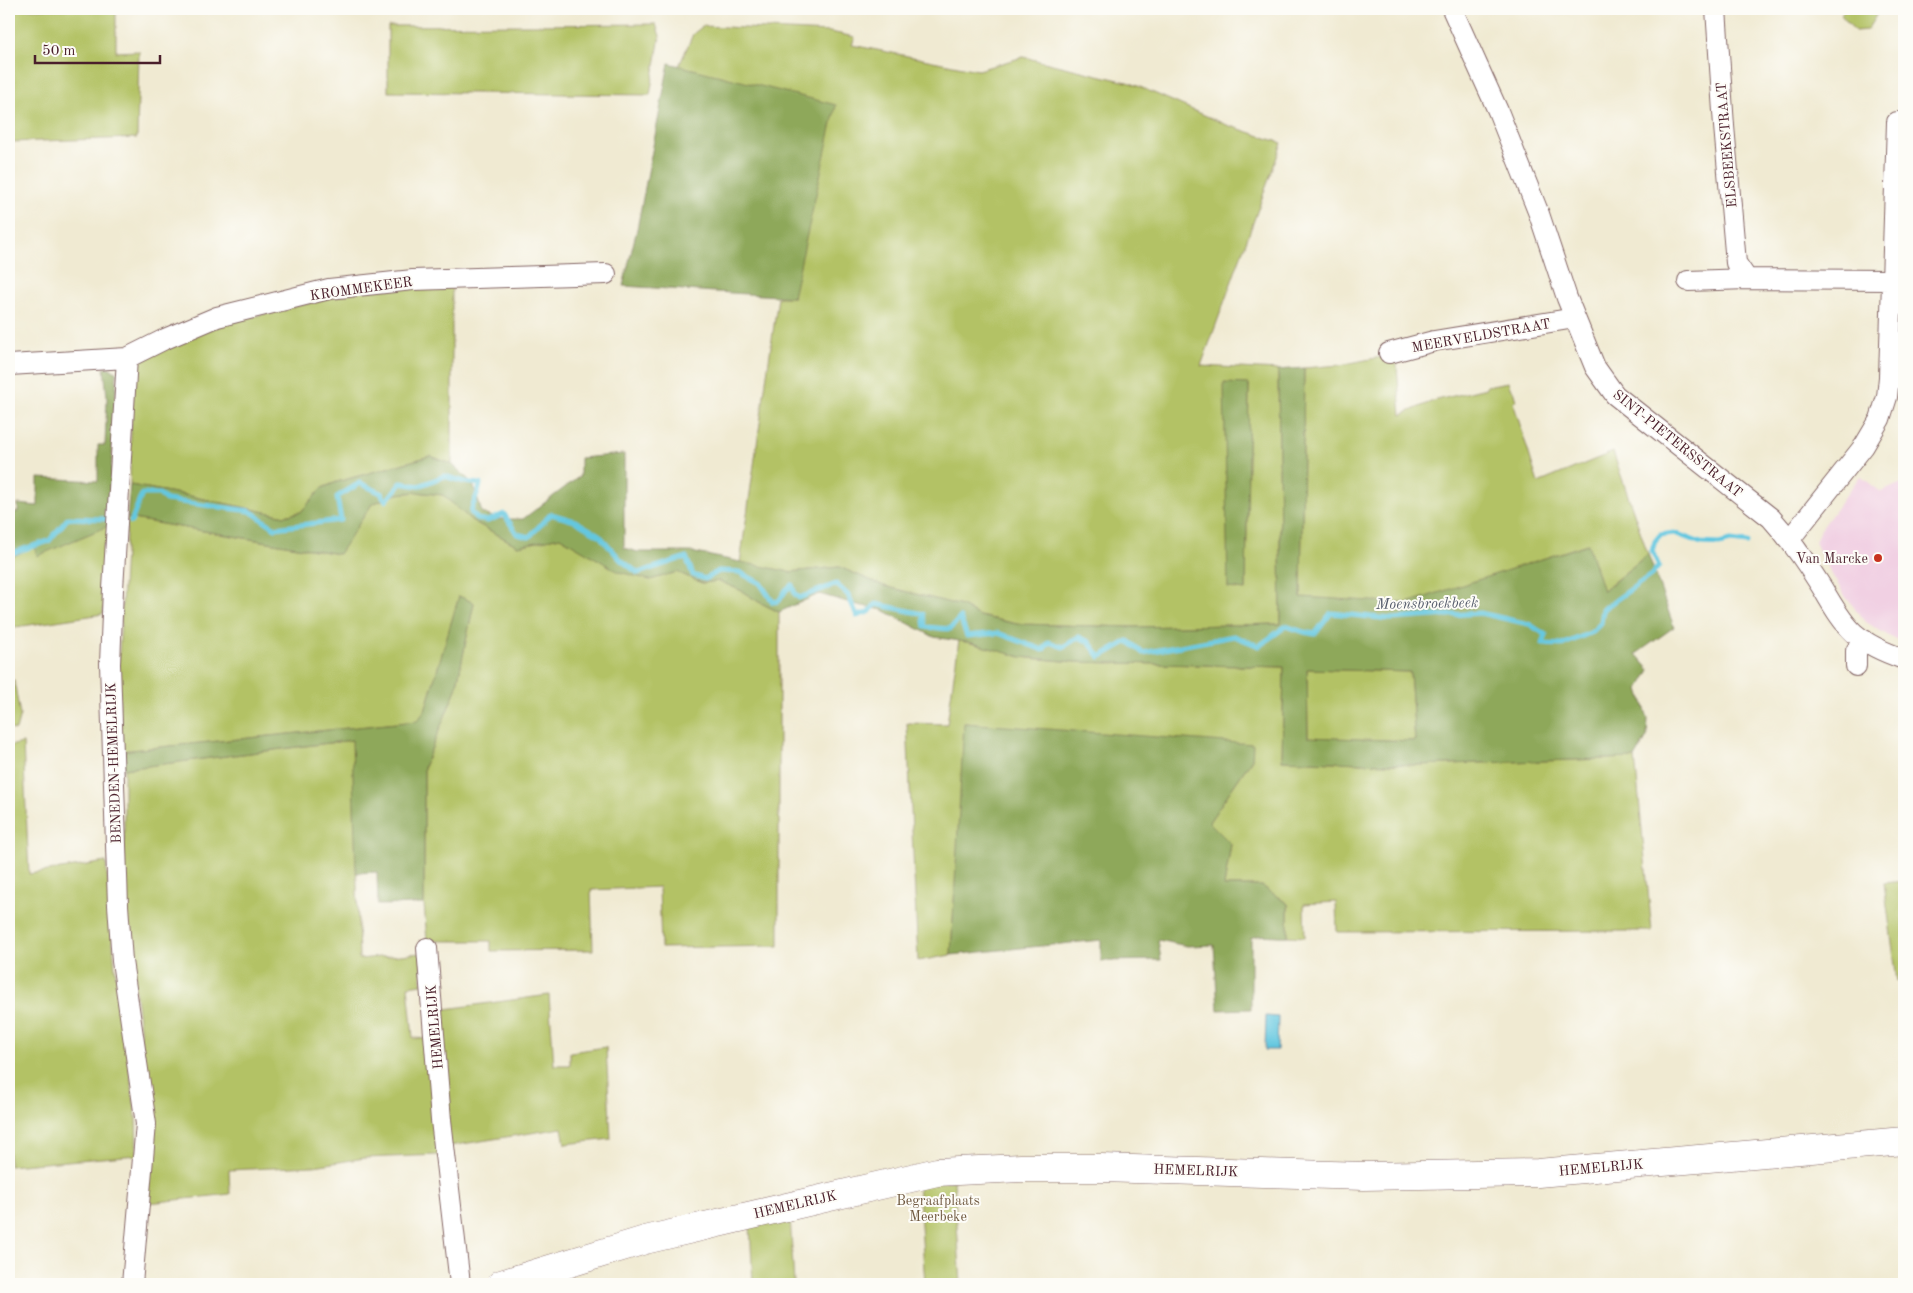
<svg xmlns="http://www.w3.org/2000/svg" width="1913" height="1293" font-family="'Old Standard TT',serif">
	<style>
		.built { fill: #f1d0e3 }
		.green { fill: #b3c265; stroke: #7e7048; fill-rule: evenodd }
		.forest { fill: #8ea85a; stroke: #6c6442; fill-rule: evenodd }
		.water { fill: #63c7e0; stroke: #567386 }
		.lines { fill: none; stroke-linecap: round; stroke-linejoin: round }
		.stream { stroke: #63c7e0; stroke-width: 5 }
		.street-casing { stroke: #846665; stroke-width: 22 }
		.secondary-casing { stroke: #846665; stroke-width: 29 }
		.street { stroke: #fff; stroke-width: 20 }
		.secondary { stroke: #fff; stroke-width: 28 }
		.poi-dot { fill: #c8321e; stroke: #fdfcf7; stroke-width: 2 }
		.labels { text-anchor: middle; stroke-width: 4; stroke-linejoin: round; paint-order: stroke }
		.street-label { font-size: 14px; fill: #4a1f2b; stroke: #fdfcf7 }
		.poi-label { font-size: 14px; fill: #4a1f2b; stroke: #fdfcf7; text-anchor: end }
		.park-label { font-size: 14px; fill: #6f583f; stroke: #fdfcf7 }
		.water-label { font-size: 15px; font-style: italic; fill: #535a6a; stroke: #fdfcf7 }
	</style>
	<rect width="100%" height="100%" fill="#fdfcf7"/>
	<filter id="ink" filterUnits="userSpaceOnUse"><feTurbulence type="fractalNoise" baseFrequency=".02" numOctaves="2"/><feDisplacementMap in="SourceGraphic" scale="10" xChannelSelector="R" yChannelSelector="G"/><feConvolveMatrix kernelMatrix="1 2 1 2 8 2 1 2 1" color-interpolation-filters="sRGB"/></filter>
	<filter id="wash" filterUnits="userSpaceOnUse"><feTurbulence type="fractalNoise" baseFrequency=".0096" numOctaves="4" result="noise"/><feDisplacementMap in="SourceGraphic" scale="20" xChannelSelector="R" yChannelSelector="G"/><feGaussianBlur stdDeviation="1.12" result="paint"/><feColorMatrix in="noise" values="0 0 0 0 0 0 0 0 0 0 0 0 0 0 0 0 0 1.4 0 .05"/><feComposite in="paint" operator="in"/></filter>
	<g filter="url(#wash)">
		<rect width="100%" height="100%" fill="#f0ead2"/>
		<!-- built -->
		<path class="built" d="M 1860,476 L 1881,492 L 1904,482 L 1904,641 L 1892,638 L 1866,622 L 1845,596 L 1825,563 L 1815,542 L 1819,532 Z"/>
		<!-- green -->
		<path class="green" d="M 9,9 L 116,9 L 116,52 L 139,51 L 137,138 L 9,142 Z
			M 1844,9 L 1880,9 L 1867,30 L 1855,31 L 1841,15 Z
			M 656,24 L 660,36 L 650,95 L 388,92 L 388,26 Z
			M 703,26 L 830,32 L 855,37 L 852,45 L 978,70 L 1023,57 L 1131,83 L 1227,125 L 1282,143 L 1201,366 L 1278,370 L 1281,624 L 1134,627 L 1017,624 L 979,616 L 962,606 L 884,586 L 839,567 L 790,572 L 740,563 L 778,297 L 794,297 L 679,66 L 693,34 ZM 1249,384 L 1246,589 L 1246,590 L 1228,588 Z
			M 452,283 L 452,464 L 430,456 L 337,482 L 322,488 L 301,512 L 285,516 L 180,494 L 130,485 C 131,447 129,396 141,360 L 206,328 L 359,291 Z
			M 1396,354 L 1401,415 L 1433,401 L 1486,388 L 1486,386 L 1508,382 L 1511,390 L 1513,390 L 1516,401 L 1513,402 L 1538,483 L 1613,452 L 1648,554 L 1602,591 L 1587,544 L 1407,604 L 1301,598 L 1304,368 L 1340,365 Z
			M 416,492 L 443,495 L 471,520 L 518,546 L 560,537 L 579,548 L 650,580 L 677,572 L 702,583 L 719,581 L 740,590 L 759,602 L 779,612 L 779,946 L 661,948 L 659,887 L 591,890 L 593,950 L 491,951 L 491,941 L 427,941 L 424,904 L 424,767 L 456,689 L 474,603 L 459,597 L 425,711 L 418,721 L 121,751 L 118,672 L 127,518 L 338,554 L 372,504 L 397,494 Z
			M 108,526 L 103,614 L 9,628 L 9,558 L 35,545 L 37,555 Z
			M 959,640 L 1028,658 L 1075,662 L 1284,667 L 1282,760 L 1416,765 L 1635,758 L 1652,931 L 1337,932 L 1336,902 L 1304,904 L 1305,937 L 1288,936 L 1288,904 L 1262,886 L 1224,886 L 1231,844 L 1209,822 L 1252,759 L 965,723 L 951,955 L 918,961 L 907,723 L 947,724 Z
			M 1307,669 L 1410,672 L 1415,741 L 1308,738 Z
			M 14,680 L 20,715 L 16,730 L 9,729 L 9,681 Z
			M 353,740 L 359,959 L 421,953 L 422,984 L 408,986 L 413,1038 L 429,1039 L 439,1155 L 365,1158 L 314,1166 L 229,1170 L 230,1194 L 149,1203 L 140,1028 L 124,903 L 124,769 Z
			M 23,743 L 29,874 L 106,862 L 115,968 L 136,1116 L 137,1155 L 9,1166 L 9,746 Z
			M 1904,881 L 1904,980 L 1897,981 L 1884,883 Z
			M 549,995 L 554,1065 L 570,1065 L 570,1052 L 606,1047 L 611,1139 L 565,1144 L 562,1128 L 450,1146 L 438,1010 Z
			M 954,1181 L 961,1284 L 925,1284 L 918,1182 Z
			M 790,1215 L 794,1284 L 753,1284 L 750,1226 Z"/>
		<!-- forest -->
		<path class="forest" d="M 669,63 L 836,105 L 793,297 L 623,286 L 637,229 Z
			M 104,368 L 110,368 L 117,373 L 108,526 L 37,556 L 35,546 L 9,558 L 9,513 L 18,512 L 18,504 L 38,506 L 38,478 L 98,481 L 98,445 L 105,445 L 107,397 Z
			M 1304,368 L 1301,597 L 1407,603 L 1588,544 L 1603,591 L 1648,554 L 1674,627 L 1636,654 L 1650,670 L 1639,689 L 1648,719 L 1647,737 L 1635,758 L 1416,765 L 1282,760 L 1284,667 L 1075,662 L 1021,657 L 972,643 L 934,637 L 883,610 L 858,605 L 819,594 L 779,612 L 759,602 L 740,590 L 719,581 L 702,583 L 677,572 L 650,580 L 619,572 L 560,537 L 518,546 L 471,520 L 443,495 L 416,492 L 397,494 L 372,504 L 339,554 L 127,518 L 130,485 L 180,494 L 285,516 L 301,512 L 322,488 L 337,482 L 430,456 L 452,464 L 473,484 L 482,513 L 498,519 L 523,519 L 580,476 L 580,458 L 624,454 L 624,548 L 638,552 L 691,552 L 790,572 L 839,567 L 884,586 L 962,606 L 979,616 L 1017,624 L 1134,627 L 1281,624 L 1278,370 ZM 1307,669 L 1410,672 L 1415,741 L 1308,737 Z
			M 1224,383 L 1249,384 L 1246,590 L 1228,588 Z
			M 459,596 L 474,603 L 456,689 L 424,767 L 424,904 L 378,905 L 377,872 L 356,873 L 352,740 L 124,769 L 121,751 L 417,721 L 425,711 Z
			M 964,723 L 1253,744 L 1252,759 L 1209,822 L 1231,844 L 1224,886 L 1262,886 L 1288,904 L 1288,936 C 1276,937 1260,933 1251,938 L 1251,1009 L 1218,1010 L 1214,945 L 1187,946 L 1158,940 L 1161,960 L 1101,961 L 1101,940 L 951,955 Z"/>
		<!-- water -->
		<path class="water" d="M 1266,1016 L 1278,1017 L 1277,1050 L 1265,1050 Z"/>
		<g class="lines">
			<!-- stream -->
			<path class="stream" d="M 131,522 L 142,494 L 159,494 L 166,500 L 250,511 L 275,528 L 341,520 L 337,497 L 360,483 L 381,493 L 386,501 L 401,483 L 419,486 L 444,476 L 465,482 L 480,484 C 479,494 473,502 471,512 L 477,519 L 488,521 L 504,514 L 517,534 L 529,537 L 551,514 L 575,521 L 599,535 L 621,560 L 638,573 L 686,557 L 693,575 L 705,579 L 719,571 L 739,572 L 760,583 L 773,602 L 779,601 L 786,590 L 792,585 L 795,594 L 799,598 L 836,584 L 848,595 L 857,616 L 869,612 L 876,604 L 923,614 L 925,627 L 950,629 L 960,618 L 967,636 L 998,633 L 1043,650 L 1049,642 L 1063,647 L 1079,637 L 1089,642 L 1100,657 L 1128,641 L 1143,653 L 1234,636 L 1259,646 L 1286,626 L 1304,632 L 1315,634 L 1331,613 L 1391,619 L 1480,613 L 1529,624 L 1546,635 L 1543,644 L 1562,645 L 1592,632 L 1601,623 L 1603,609 L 1651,575 L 1659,566 L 1652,551 L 1655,541 L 1660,535 L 1674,533 L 1701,543 L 1719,544 L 1731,541 L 1747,543
				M 9,554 L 49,541 L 68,518 L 105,519"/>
		</g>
	</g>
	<g filter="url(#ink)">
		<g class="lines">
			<!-- street casing -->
			<g class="street-casing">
				<path id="street" d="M 1452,9 L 1498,111 L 1539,214 L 1567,298 L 1595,367 L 1615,395 L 1771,518 C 1790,539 1806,562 1821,586 C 1831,602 1840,620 1854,633 C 1869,646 1886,653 1904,659
					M 1716,9 L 1724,126 L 1736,263 L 1747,279
					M 1688,281 L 1747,279 L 1892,280
					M 1389,353 L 1434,341 L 1575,318
					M 127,358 L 113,589 L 110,664 L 118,905 L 122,961 L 146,1124 L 132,1284
					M 9,365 L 127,358 L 165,339 L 217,317 L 329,289 L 413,280 L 606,274
					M 1790,539 L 1864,446 L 1880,419 L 1887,397 L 1889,377 L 1897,122
					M 1856,666 L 1856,651 L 1864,640
					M 427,948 L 441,1120 L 460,1284"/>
			</g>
			<!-- secondary casing -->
			<g class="secondary-casing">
				<path id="secondary" d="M 501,1284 L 645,1240 L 937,1172 L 1021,1168 L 1101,1168 L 1364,1176 L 1538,1173 L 1904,1141"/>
			</g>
			<!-- street -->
			<use href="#street" class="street"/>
			<!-- secondary -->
			<use href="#secondary" class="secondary"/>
		</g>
	</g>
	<!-- markers -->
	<circle class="poi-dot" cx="1878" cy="558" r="5"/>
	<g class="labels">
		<!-- street labels -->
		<g class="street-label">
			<text transform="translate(1726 145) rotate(-95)" y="5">ELSBEEKSTRAAT</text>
			<text transform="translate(361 288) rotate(-8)" y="5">KROMMEKEER</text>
			<text transform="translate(1481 335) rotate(-10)" y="5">MEERVELDSTRAAT</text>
			<text transform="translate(1678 443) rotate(39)" y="5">SINT-PIETERSSTRAAT</text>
			<text transform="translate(113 763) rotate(-92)" y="5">BENEDEN-HEMELRIJK</text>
			<text transform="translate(434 1027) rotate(-95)" y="5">HEMELRIJK</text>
			<text transform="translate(1601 1167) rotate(-5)" y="5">HEMELRIJK</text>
			<text transform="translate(1196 1170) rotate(2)" y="5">HEMELRIJK</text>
			<text transform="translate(795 1204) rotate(-13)" y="5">HEMELRIJK</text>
		</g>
		<!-- poi labels -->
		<g class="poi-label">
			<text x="1868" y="563">Van Marcke</text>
		</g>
		<!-- park labels -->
		<g class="park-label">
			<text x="938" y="1205">Begraafplaats<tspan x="938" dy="16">Meerbeke</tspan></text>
		</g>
		<!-- water labels -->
		<g class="water-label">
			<text transform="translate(1427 603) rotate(-1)" y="5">Moensbroekbeek</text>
		</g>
	</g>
	<!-- margin -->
	<rect width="1913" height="1293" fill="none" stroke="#fdfcf7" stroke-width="30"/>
	<!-- scale -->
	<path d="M35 55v8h125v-8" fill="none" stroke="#4a1f2b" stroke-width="2.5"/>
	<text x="42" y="55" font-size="15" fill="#4a1f2b" stroke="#fdfcf7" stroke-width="4" paint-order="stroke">50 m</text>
</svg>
